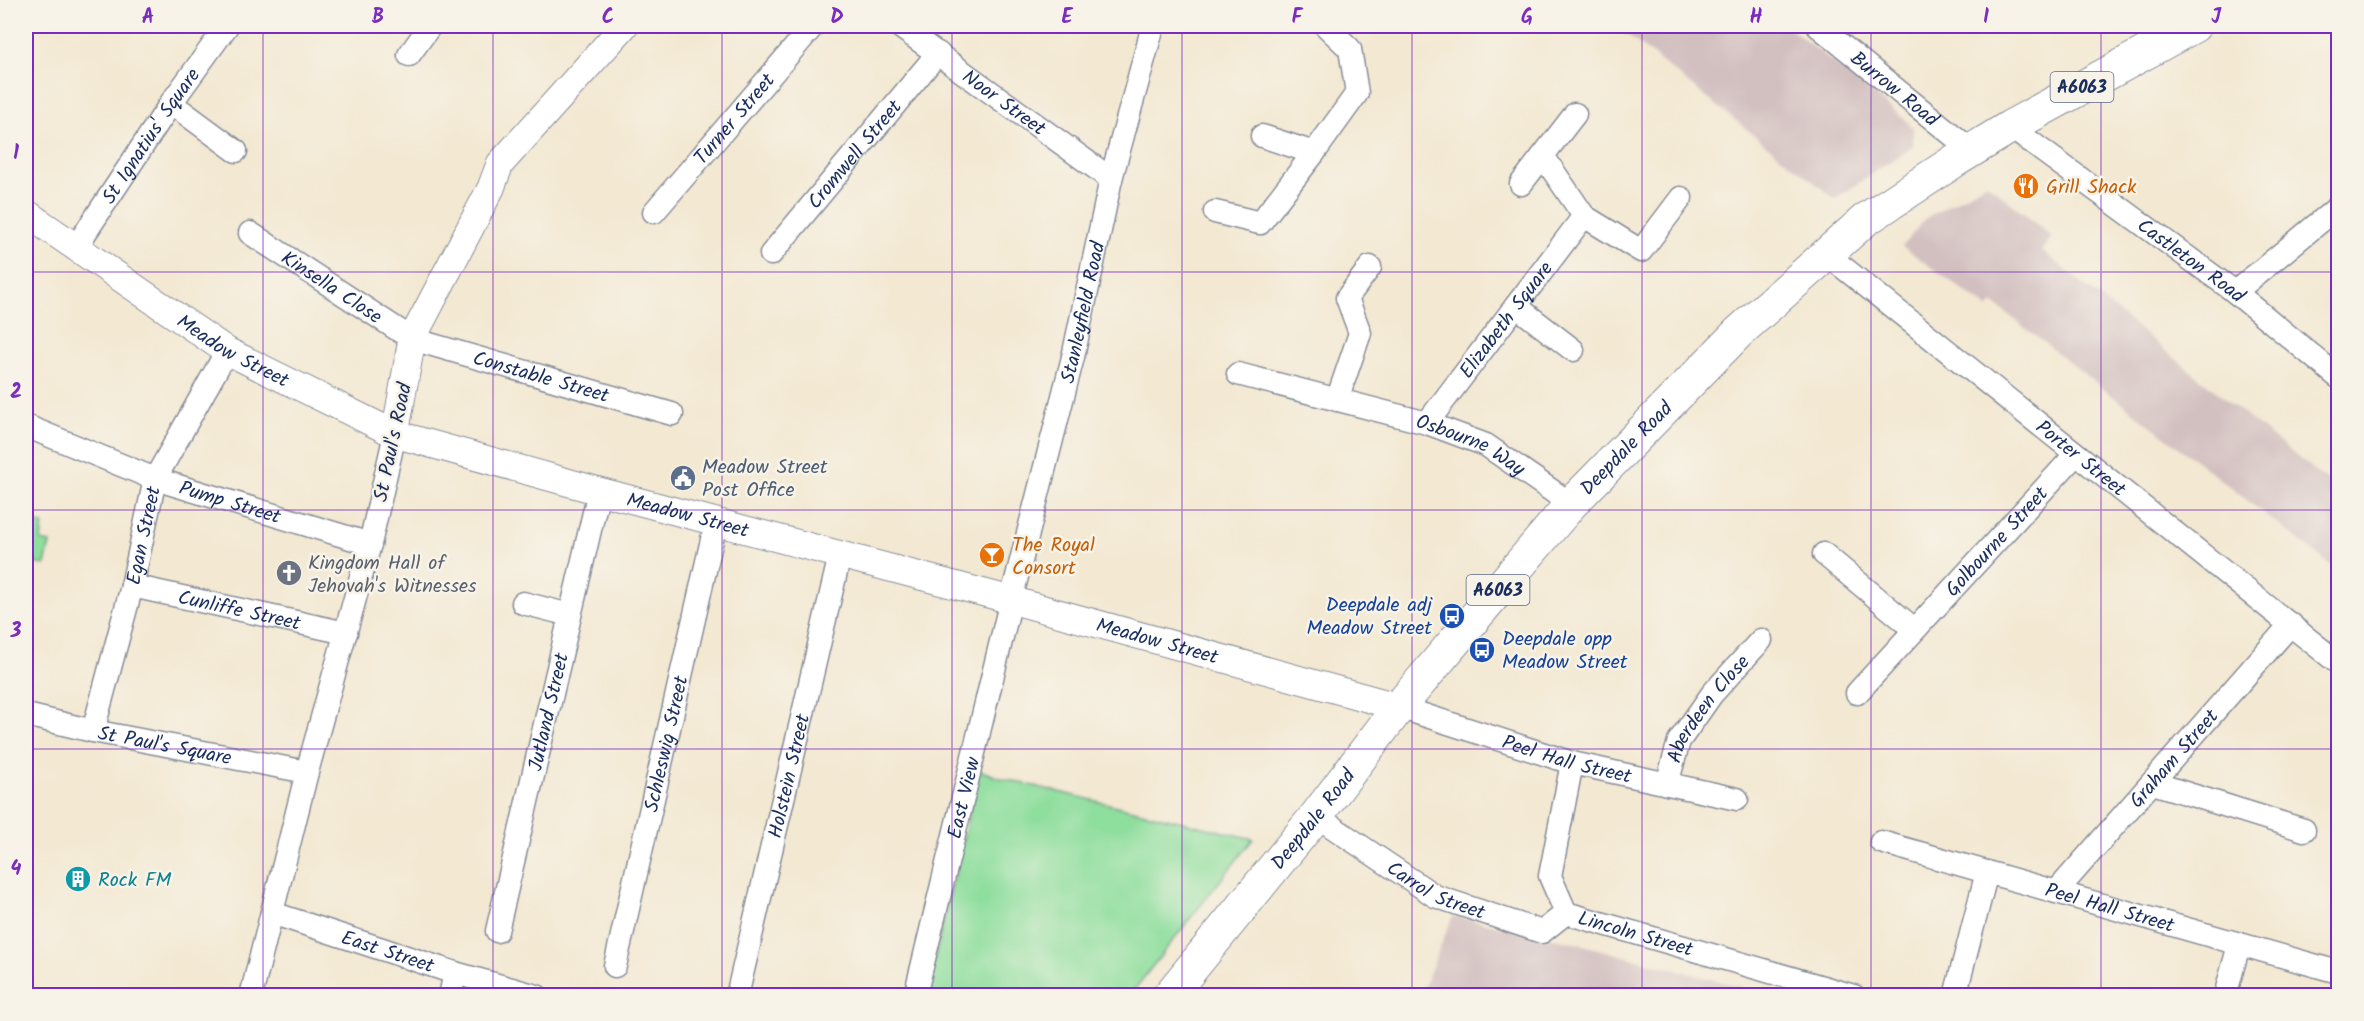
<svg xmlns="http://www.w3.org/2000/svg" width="2364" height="1021" font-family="Kalam,sans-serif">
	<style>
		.industrial { fill: #d2bfc0 }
		.green { fill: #8ede9d; stroke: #54867e; stroke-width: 1.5 }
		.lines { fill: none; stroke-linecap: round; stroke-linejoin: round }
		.minor-casing { stroke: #878c98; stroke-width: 25 }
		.tertiary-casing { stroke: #878c98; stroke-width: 29 }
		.primary-casing { stroke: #878c98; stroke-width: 35 }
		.minor { stroke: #fff; stroke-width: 22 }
		.tertiary { stroke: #fff; stroke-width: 27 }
		.primary { stroke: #fff; stroke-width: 33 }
		.grid { fill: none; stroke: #7b2cbf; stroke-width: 1.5; stroke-opacity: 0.55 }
		.labels { text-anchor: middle; stroke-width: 5; stroke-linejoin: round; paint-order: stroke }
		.shield { fill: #f7f3e8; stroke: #5d6a87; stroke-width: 1.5 }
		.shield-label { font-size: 18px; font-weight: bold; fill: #1b2f5e }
		.street-label { font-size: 20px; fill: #1b2f5e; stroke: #f7f3e8 }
		.food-label { font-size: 20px; fill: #c56008; stroke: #f7f3e8; text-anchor: start }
		.service-label { font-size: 20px; fill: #4e5e75; stroke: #f7f3e8; text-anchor: start }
		.worship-label { font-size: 20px; fill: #5b616d; stroke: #f7f3e8; text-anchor: start }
		.transit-label { font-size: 20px; fill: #164399; stroke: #f7f3e8; text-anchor: end }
		.culture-label { font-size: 20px; fill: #0d838f; stroke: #f7f3e8; text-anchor: start }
		.neatline { fill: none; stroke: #7b2cbf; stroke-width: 2 }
		.grid-label { font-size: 20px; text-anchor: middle; font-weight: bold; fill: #7b2cbf }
	</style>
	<rect width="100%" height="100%" fill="#f7f3e8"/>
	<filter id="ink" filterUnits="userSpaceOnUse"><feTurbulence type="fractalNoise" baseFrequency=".0167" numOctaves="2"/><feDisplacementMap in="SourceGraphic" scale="12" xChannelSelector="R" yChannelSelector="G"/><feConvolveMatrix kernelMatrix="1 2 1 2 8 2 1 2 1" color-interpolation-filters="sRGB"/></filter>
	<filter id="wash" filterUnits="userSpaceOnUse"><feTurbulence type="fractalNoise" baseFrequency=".008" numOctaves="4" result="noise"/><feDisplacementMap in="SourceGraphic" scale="24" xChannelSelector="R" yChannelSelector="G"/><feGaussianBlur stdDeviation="1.35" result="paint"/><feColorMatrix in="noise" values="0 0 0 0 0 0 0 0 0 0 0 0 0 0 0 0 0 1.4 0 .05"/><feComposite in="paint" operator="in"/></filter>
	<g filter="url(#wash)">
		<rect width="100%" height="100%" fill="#f3e8d2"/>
		<!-- industrial -->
		<path class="industrial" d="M 1616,26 L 1787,26 L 1907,121 L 1913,129 L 1913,146 L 1835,199 Z
			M 1987,183 L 2052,237 L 2042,251 L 2338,490 L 2338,571 L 1993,303 L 1988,308 L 1902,246 L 1925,219 Z
			M 1453,916 L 1568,941 L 1771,995 L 1420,996 Z"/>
		<!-- green -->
		<path class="green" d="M 26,521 L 43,524 L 41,541 L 50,543 L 45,565 L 34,563 L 26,588 Z
			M 979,770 L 997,777 L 1253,839 L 1130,995 L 926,996 Z"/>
	</g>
	<g filter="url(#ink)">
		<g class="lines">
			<!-- minor casing -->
			<g class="minor-casing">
				<g id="minor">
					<path id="s1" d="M 899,26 L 1111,179"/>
					<path id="s2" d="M 1818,26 L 1971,150"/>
					<path d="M 409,55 L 430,26"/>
					<path d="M 171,103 L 236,151"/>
					<path id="s3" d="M 2010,127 L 2235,292 L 2338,377"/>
					<path d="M 1314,153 L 1357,93 L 1350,49 L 1326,26"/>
					<path d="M 1543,156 L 1584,216 L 1641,251 L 1681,198"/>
					<path d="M 1521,184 L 1575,114"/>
					<path id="s4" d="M 654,212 L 813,26"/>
					<path d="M 1215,212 L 1260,223 L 1314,153 L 1262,136"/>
					<path id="s5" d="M 250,233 L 412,339 L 672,414"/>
					<path id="s6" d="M 76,247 L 171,103 L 227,26"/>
					<path id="s7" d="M 1825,253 L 2338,663"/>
					<path id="s8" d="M 771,254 L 938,53"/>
					<path d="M 2235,292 L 2338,207"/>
					<path d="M 1516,306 L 1573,350"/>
					<path id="s9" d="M 1238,374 L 1427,423 L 1486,445 L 1571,504"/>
					<path d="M 1337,400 L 1360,333 L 1347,298 L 1370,267"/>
					<path id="s10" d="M 1427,423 L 1584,216"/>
					<path id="s11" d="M 26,426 L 155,479 L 370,544"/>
					<path d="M 1824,554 L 1914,629"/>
					<path id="s12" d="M 132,586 L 346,633"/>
					<path d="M 523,603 L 570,615"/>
					<path id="s13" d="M 1857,693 L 2076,454"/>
					<path id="s14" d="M 1399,707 L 1572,763 L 1737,799"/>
					<path id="s15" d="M 26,715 L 93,731 L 307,772"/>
					<path id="s16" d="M 93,731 L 132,586 L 155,479 L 227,351"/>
					<path id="s17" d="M 1572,763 L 1550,876 L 1566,913 L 1854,996"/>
					<path d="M 2153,783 L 2304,830"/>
					<path id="s18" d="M 1667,784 L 1679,741 L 1712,694 L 1761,640"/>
					<path id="s19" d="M 1316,816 L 1435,896 L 1542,932 L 1566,913"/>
					<path id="s20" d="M 1881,842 L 2338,972"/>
					<path id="s21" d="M 2056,892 L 2291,624"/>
					<path id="s22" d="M 272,913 L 455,973 L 537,996"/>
					<path id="s23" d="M 497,931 L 599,491"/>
					<path id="s24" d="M 615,966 L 716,522"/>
					<path d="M 251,996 L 307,772 L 370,544 L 395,434"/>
					<path d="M 450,996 L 455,973"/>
					<path id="s25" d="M 737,996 L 840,555"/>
					<path id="s26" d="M 915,996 L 1011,600 L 1073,357 L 1111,179 L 1153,26"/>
					<path d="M 1955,996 L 1987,872"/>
					<path d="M 2225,996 L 2239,945"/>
				</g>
			</g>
			<!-- tertiary casing -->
			<g class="tertiary-casing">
				<g id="tertiary">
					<path id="s27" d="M 26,213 L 227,351 L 395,434 L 599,491 L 1011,600 L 1399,707"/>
					<path d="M 395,434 L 412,339 L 491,188 L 500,164 L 624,26"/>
				</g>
			</g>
			<!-- primary casing -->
			<g class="primary-casing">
				<g id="primary">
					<path id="s28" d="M 1169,996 L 1316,816 L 1399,707 L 1571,504 L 1739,332 L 1865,220 L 1956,160 L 2010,127 L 2194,26"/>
				</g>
			</g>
			<!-- minor -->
			<use href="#minor" class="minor"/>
			<!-- tertiary -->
			<use href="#tertiary" class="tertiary"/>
			<!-- primary -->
			<use href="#primary" class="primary"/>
		</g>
	</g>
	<!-- grid -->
	<path class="grid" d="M 263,26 L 263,996M 493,26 L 493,996M 722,26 L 722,996M 952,26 L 952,996M 1182,26 L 1182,996M 1412,26 L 1412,996M 1642,26 L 1642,996M 1871,26 L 1871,996M 2101,26 L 2101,996M 26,272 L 2338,272M 26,510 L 2338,510M 26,749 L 2338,749"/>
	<!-- icons -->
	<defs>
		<g id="restaurant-disc" transform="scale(1.35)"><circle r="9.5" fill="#e8710a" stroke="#f7f3e8"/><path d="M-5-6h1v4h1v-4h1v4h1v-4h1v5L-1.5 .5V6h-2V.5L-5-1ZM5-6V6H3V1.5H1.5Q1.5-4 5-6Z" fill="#fff"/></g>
		<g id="civic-disc" transform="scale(1.35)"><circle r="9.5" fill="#5c6f8a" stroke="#f7f3e8"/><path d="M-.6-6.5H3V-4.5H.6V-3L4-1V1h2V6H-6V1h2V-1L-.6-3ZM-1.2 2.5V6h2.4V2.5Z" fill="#fff"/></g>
		<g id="bar-disc" transform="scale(1.35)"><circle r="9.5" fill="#e8710a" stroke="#f7f3e8"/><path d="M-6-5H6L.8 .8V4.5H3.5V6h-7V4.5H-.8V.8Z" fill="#fff"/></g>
		<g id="church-disc" transform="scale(1.35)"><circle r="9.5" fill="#6b7280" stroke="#f7f3e8"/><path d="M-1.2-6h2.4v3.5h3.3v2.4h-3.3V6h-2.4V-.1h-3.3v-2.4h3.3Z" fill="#fff"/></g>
		<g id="bus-disc" transform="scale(1.35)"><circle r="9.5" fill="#1a4fb4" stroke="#f7f3e8"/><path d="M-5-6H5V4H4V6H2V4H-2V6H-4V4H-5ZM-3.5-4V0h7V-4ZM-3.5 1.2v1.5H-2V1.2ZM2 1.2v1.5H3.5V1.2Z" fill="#fff"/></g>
		<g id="building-disc" transform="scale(1.35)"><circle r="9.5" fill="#0f9aa8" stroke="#f7f3e8"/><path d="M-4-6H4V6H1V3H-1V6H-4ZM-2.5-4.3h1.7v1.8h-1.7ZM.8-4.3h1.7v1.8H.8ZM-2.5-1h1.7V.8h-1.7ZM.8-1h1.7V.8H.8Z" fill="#fff"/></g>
	</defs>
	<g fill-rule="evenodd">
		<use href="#restaurant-disc" x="2026" y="186"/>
		<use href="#civic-disc" x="683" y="478"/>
		<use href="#bar-disc" x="992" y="555"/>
		<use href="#church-disc" x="289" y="573"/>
		<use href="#bus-disc" x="1452" y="616"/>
		<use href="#bus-disc" x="1482" y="650"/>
		<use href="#building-disc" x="78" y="879"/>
	</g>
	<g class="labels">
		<!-- shield labels -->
		<g class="shield">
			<rect x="2050.5" y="72" width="63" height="30" rx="4.5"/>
			<rect x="1466.5" y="575" width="63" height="30" rx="4.5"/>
		</g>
		<g class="shield-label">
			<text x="2082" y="93">A6063</text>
			<text x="1498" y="596">A6063</text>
		</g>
		<!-- street labels -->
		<g class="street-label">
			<text dy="7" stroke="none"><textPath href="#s2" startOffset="99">Burrow Road</textPath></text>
			<text dy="7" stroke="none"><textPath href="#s1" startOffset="130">Noor Street</textPath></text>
			<text dy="7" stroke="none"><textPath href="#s4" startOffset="123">Turner Street</textPath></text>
			<text dy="7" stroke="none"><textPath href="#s6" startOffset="134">St Ignatius' Square</textPath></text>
			<text dy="7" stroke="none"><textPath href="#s8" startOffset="130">Cromwell Street</textPath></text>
			<text dy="7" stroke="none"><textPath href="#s3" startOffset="225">Castleton Road</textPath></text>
			<text dy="7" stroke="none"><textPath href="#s5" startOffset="98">Kinsella Close</textPath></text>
			<text dy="7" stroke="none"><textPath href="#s26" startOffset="704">Stanleyfield Road</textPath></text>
			<text dy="7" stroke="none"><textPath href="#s10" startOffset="130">Elizabeth Square</textPath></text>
			<text dy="7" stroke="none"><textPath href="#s27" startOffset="249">Meadow Street</textPath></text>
			<text dy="7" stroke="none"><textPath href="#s5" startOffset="328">Constable Street</textPath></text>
			<text transform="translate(392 442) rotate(-78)" y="7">St Paul's Road</text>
			<text dy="7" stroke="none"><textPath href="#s9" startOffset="244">Osbourne Way</textPath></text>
			<text dy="7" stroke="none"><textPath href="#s28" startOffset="714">Deepdale Road</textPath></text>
			<text dy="7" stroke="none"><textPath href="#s7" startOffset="328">Porter Street</textPath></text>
			<text dy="7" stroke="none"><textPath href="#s11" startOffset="218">Pump Street</textPath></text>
			<text dy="7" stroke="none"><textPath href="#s27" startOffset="735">Meadow Street</textPath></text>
			<text dy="7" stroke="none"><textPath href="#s16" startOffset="202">Egan Street</textPath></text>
			<text dy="7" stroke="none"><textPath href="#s13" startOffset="206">Golbourne Street</textPath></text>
			<text dy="7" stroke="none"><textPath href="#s12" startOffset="110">Cunliffe Street</textPath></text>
			<text dy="7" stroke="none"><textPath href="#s27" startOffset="1221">Meadow Street</textPath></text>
			<text dy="7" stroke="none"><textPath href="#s18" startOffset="87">Aberdeen Close</textPath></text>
			<text dy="7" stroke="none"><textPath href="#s23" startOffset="225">Jutland Street</textPath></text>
			<text dy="7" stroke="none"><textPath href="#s24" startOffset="228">Schleswig Street</textPath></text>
			<text dy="7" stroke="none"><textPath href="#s15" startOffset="142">St Paul's Square</textPath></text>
			<text dy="7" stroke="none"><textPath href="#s14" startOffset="176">Peel Hall Street</textPath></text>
			<text dy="7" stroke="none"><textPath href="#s21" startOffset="178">Graham Street</textPath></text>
			<text dy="7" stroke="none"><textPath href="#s25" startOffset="226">Holstein Street</textPath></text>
			<text dy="7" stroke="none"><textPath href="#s26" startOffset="204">East View</textPath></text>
			<text dy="7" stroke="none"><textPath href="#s28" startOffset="228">Deepdale Road</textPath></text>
			<text dy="7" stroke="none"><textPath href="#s19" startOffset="142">Carrol Street</textPath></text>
			<text dy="7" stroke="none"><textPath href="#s20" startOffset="238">Peel Hall Street</textPath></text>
			<text dy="7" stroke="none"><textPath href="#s17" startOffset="228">Lincoln Street</textPath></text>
			<text dy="7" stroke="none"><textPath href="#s22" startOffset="122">East Street</textPath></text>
		</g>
		<!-- food labels -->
		<g class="food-label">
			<text x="2046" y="193">Grill Shack</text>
			<text x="1012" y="551">The Royal<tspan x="1012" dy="23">Consort</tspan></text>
		</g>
		<!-- service labels -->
		<g class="service-label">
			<text x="702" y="473">Meadow Street<tspan x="702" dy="23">Post Office</tspan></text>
		</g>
		<!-- worship labels -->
		<g class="worship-label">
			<text x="308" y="569">Kingdom Hall of<tspan x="308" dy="23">Jehovah's Witnesses</tspan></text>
		</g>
		<!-- transit labels -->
		<g class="transit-label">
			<text x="1432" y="611">Deepdale adj<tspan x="1432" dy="23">Meadow Street</tspan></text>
			<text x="1502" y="645" text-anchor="start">Deepdale opp<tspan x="1502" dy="23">Meadow Street</tspan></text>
		</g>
		<!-- culture labels -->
		<g class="culture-label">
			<text x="98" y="886">Rock FM</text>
		</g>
	</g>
	<!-- margin -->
	<rect width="2364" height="1021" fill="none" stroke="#f7f3e8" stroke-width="66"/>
	<rect x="33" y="33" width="2298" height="955" class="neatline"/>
	<g class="grid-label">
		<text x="148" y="23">A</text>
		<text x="378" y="23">B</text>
		<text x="608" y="23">C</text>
		<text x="837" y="23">D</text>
		<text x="1067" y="23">E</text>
		<text x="1297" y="23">F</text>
		<text x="1527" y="23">G</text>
		<text x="1756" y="23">H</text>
		<text x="1986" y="23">I</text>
		<text x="2216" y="23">J</text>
		<text x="16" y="159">1</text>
		<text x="16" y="398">2</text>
		<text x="16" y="637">3</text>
		<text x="16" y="875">4</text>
	</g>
</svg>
